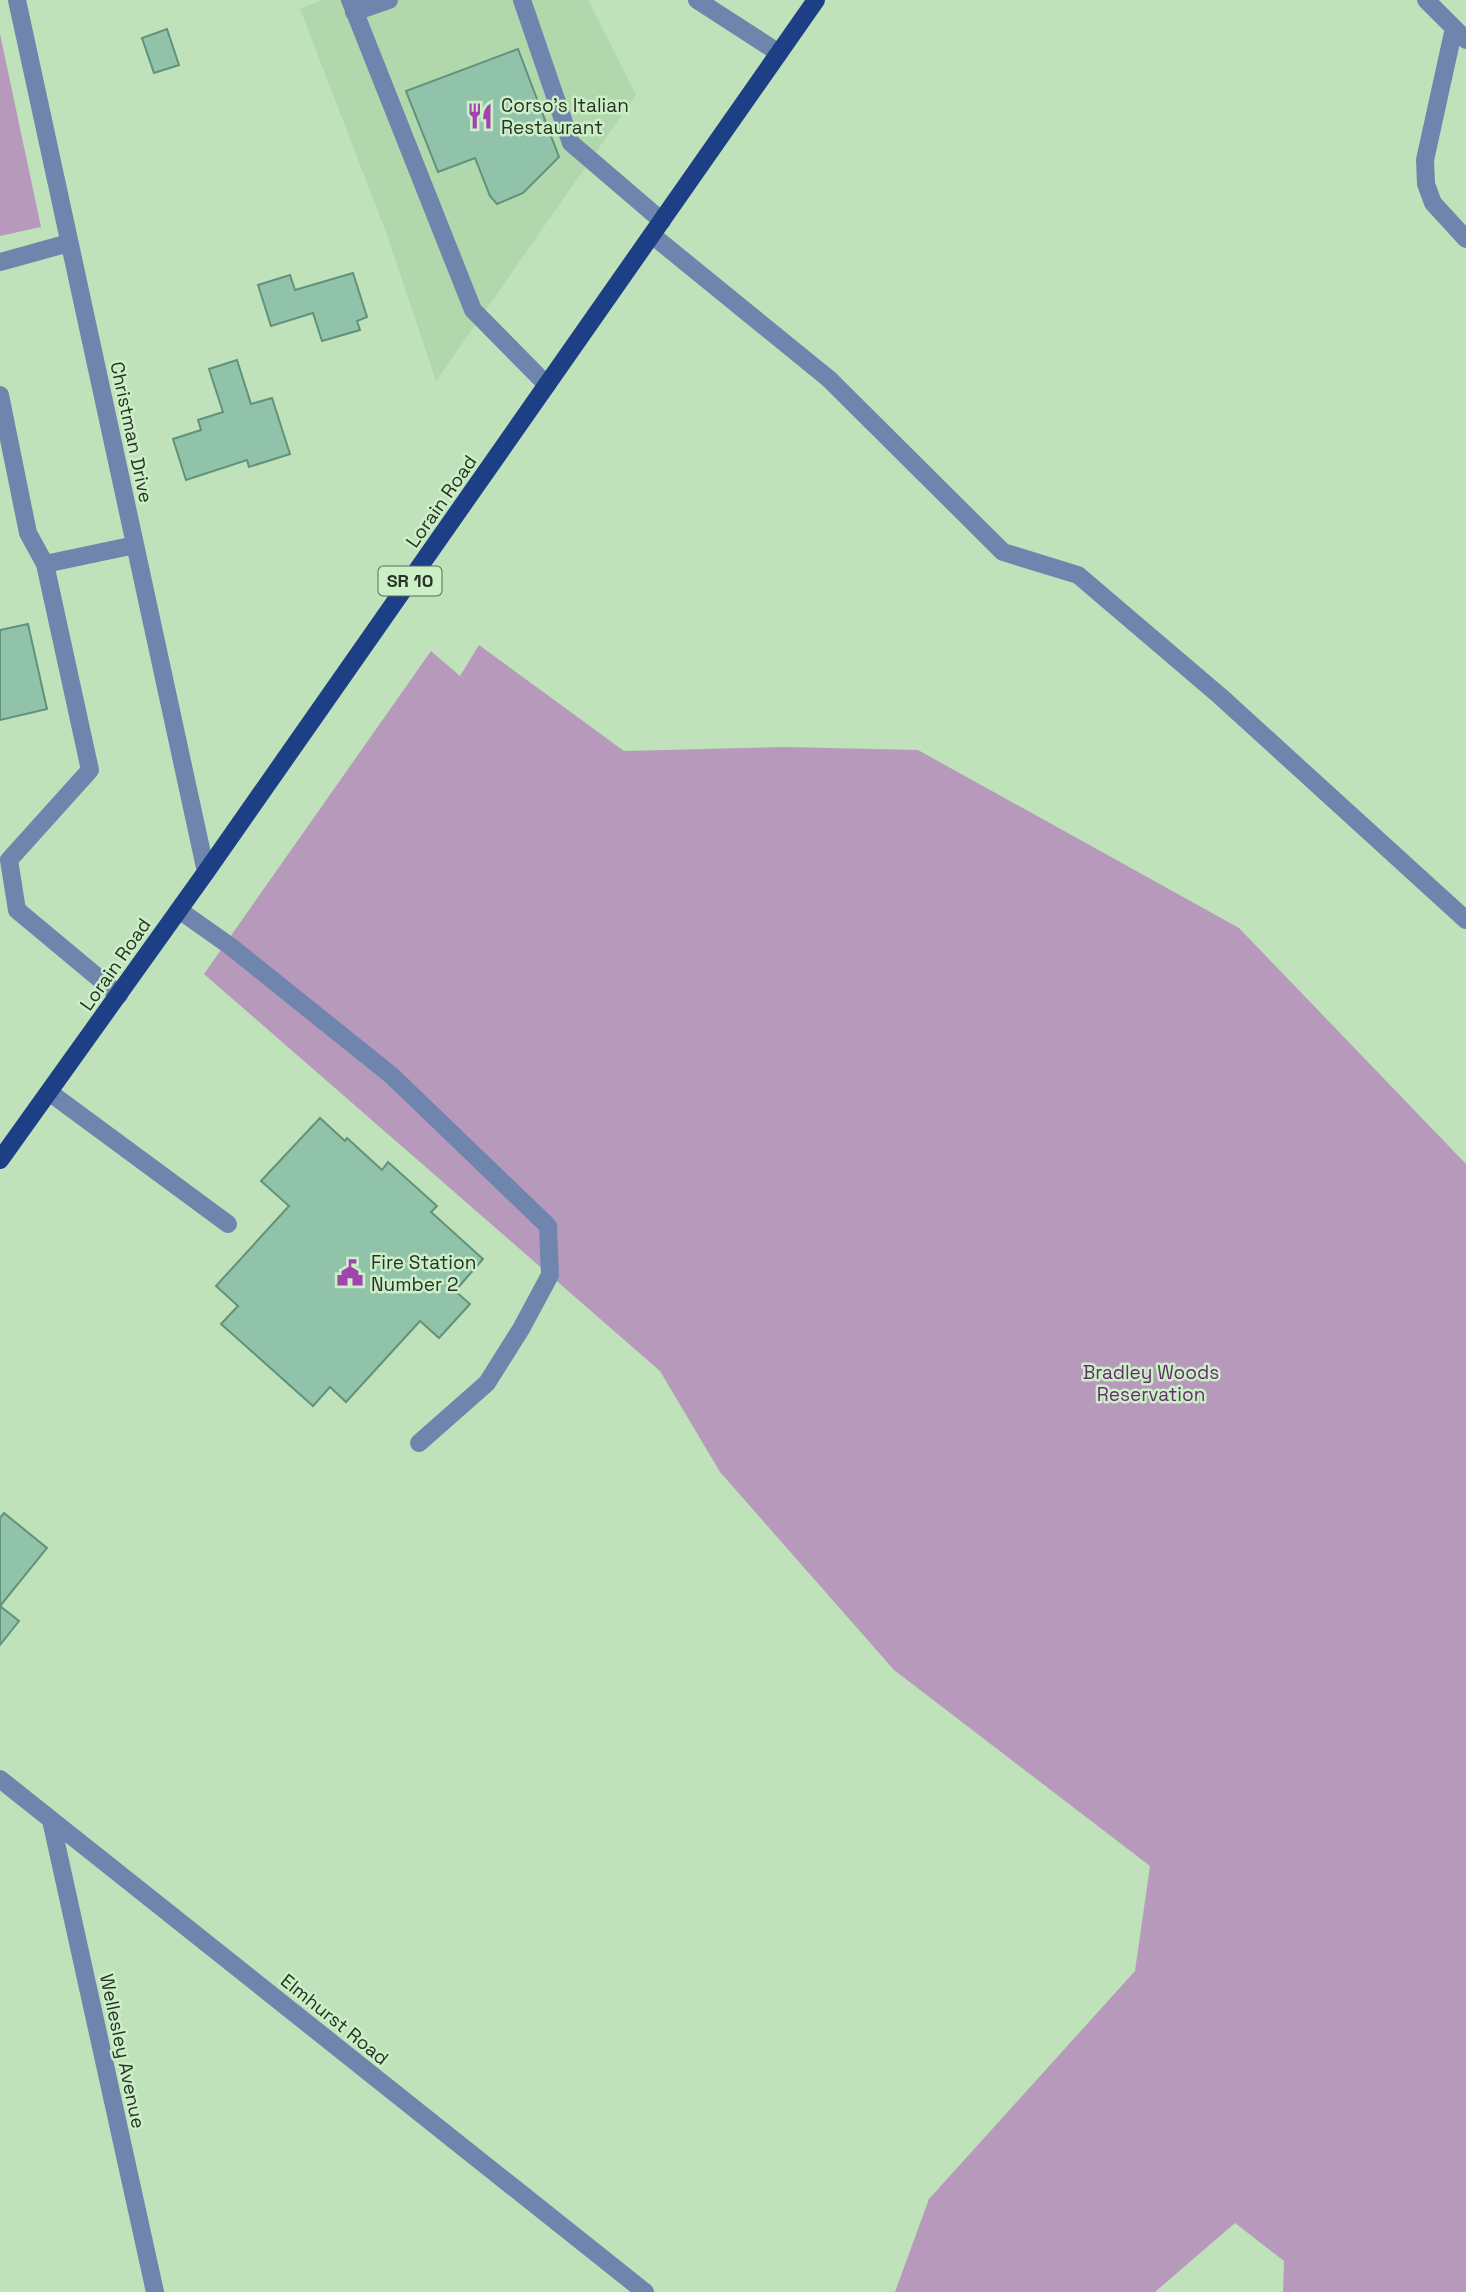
<svg xmlns="http://www.w3.org/2000/svg" width="1466" height="2292" font-family="'Space Grotesk',sans-serif">
	<style>
		.built { fill: #b0d8ac }
		.green { fill: #b799bb }
		.building { fill: #91c3aa; stroke: #61927a; stroke-width: 2 }
		.lines { fill: none; stroke-linecap: round; stroke-linejoin: round }
		.minor { stroke: #7085ad; stroke-width: 18 }
		.major { stroke: #1d3f85; stroke-width: 18 }
		.labels { text-anchor: middle; stroke-width: 5; stroke-linejoin: round; paint-order: stroke }
		.shield { fill: #ccefc8; stroke: #586c56; stroke-width: 2 }
		.shield-label { font-size: 18px; font-weight: bold; fill: #273425 }
		.poi-label { font-size: 19px; fill: #273425; stroke: #ccefc8; text-anchor: start }
		.street-label { font-size: 19px; fill: #273425; stroke: #ccefc8 }
		.park-label { font-size: 19px; fill: #642d6b; stroke: #ccefc8 }
	</style>
	<rect width="100%" height="100%" fill="#bfe2bb"/>
	<!-- built -->
	<path class="built" d="M 322,0 L 588,0 L 636,95 L 436,381 L 387,235 L 300,9 Z"/>
	<!-- green -->
	<path class="green" d="M 0,34 L 41,227 L 0,236 Z
		M 479,645 L 624,751 L 784,747 L 918,750 L 1239,928 L 1466,1164 L 1466,2292 L 1283,2292 L 1284,2261 L 1235,2223 L 1155,2292 L 895,2292 L 929,2199 L 1135,1971 L 1150,1866 L 894,1670 L 720,1472 L 660,1371 L 204,974 L 431,651 L 460,676 Z"/>
	<!-- building -->
	<path class="building" d="M 167,29 L 179,65 L 154,73 L 142,38 Z
		M 518,49 L 559,157 L 523,193 L 497,204 L 490,196 L 475,158 L 438,172 L 406,91 Z
		M 353,273 L 367,317 L 357,321 L 360,330 L 322,341 L 313,313 L 271,326 L 258,285 L 290,275 L 295,290 Z
		M 237,360 L 251,404 L 272,398 L 290,454 L 249,467 L 247,460 L 186,480 L 173,439 L 201,430 L 198,420 L 223,412 L 209,369 Z
		M 28,624 L 47,709 L 0,720 L 0,630 Z
		M 320,1118 L 345,1141 L 347,1138 L 382,1170 L 388,1162 L 437,1206 L 431,1212 L 483,1259 L 455,1291 L 470,1304 L 439,1338 L 420,1321 L 346,1402 L 330,1387 L 313,1406 L 221,1324 L 238,1306 L 216,1286 L 289,1206 L 261,1181 Z
		M 4,1513 L 47,1548 L 0,1606 L 19,1621 L 0,1645 L 0,1518 Z"/>
	<g class="lines">
		<!-- minor -->
		<path class="minor" d="M 17,0 L 206,872
			M 350,0 L 473,310 L 547,385
			M 522,0 L 571,143 L 662,221
			M 697,0 L 779,53
			M 1426,0 L 1466,40
			M 354,12 L 389,0
			M 1454,28 L 1425,160 L 1426,184 L 1433,203 L 1466,239
			M 652,235 L 829,379 L 1003,552 L 1078,575 L 1220,696 L 1466,920
			M 0,262 L 69,243
			M 0,395 L 28,533 L 45,564
			M 179,910 L 230,946 L 391,1075 L 548,1226 L 550,1275 L 521,1329 L 487,1383 L 419,1443
			M 119,995 L 17,910 L 9,860 L 90,770 L 45,564 L 135,545
			M 49,1092 L 228,1224
			M 0,1779 L 645,2292
			M 51,1820 L 155,2292"/>
		<!-- major -->
		<path class="major" d="M 0,1160 L 206,872 L 816,0"/>
	</g>
	<!-- icons -->
	<defs>
		<g id="restaurant-bare" transform="scale(2.1)"><path d="M-5-6h1v4h1v-4h1v4h1v-4h1v5L-1.5 .5V6h-2V.5L-5-1ZM5-6V6H3V1.5H1.5Q1.5-4 5-6Z" fill="#a144ae" stroke="#ccefc8" stroke-width="2.5" paint-order="stroke"/></g>
		<g id="civic-bare" transform="scale(2.1)"><path d="M-.6-6.5H3V-4.5H.6V-3L4-1V1h2V6H-6V1h2V-1L-.6-3ZM-1.2 2.5V6h2.4V2.5Z" fill="#a144ae" stroke="#ccefc8" stroke-width="2.5" paint-order="stroke"/></g>
	</defs>
	<g fill-rule="evenodd">
		<use href="#restaurant-bare" x="480" y="116"/>
		<use href="#civic-bare" x="350" y="1273"/>
	</g>
	<g class="labels">
		<!-- shield labels -->
		<rect class="shield" x="378.5" y="566.5" width="63" height="29" rx="5"/>
		<g class="shield-label">
			<text x="410" y="587">SR 10</text>
		</g>
		<!-- poi labels -->
		<g class="poi-label">
			<text x="501" y="112">Corso's Italian<tspan x="501" dy="22">Restaurant</tspan></text>
			<text x="371" y="1269">Fire Station<tspan x="371" dy="22">Number 2</tspan></text>
		</g>
		<!-- street labels -->
		<g class="street-label">
			<text transform="translate(132 432) rotate(78)" y="7">Christman Drive</text>
			<text transform="translate(441 501) rotate(-55)" y="7">Lorain Road</text>
			<text transform="translate(115 964) rotate(-55)" y="7">Lorain Road</text>
			<text transform="translate(335 2019) rotate(39)" y="7">Elmhurst Road</text>
			<text transform="translate(123 2051) rotate(78)" y="7">Wellesley Avenue</text>
		</g>
		<!-- park labels -->
		<g class="park-label">
			<text x="1151" y="1379">Bradley Woods<tspan x="1151" dy="22">Reservation</tspan></text>
		</g>
	</g>
</svg>
